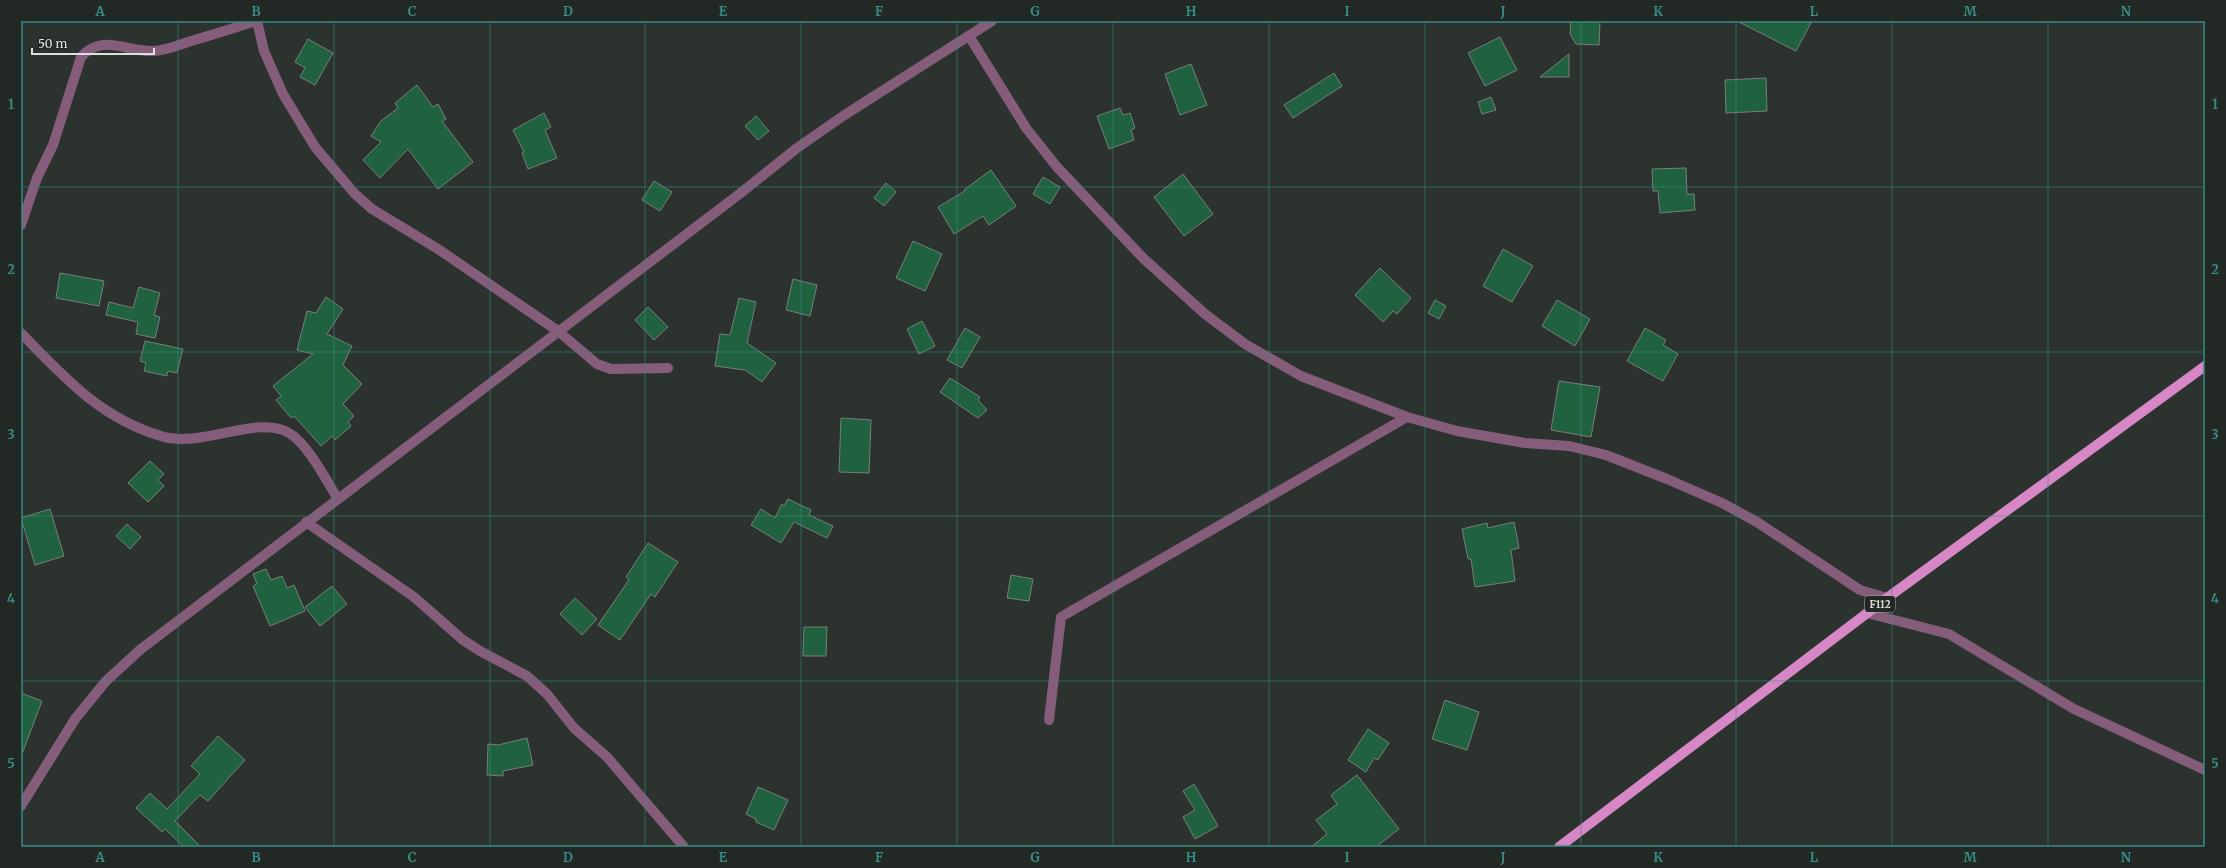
<svg xmlns="http://www.w3.org/2000/svg" width="2226" height="868" font-family="Merriweather,serif">
	<style>
		.building { fill: #20623f; stroke: #777f7a }
		.lines { fill: none; stroke-linecap: round; stroke-linejoin: round }
		.minor { stroke: #855d7b; stroke-width: 10 }
		.tertiary { stroke: #855d7b; stroke-width: 10 }
		.primary { stroke: #d787c5; stroke-width: 10 }
		.grid { fill: none; stroke: #388b84; stroke-width: 1; stroke-opacity: 0.55 }
		.labels { text-anchor: middle; stroke-width: 4; stroke-linejoin: round; paint-order: stroke }
		.shield { fill: #222925; stroke: #a5aaa6; stroke-width: 1 }
		.shield-label { font-size: 10px; font-weight: bold; fill: #dde1de }
		.neatline { fill: none; stroke: #388b84; stroke-width: 1.5 }
		.grid-label { font-size: 13px; text-anchor: middle; font-weight: bold; fill: #388b84 }
	</style>
	<rect width="100%" height="100%" fill="#2c332e"/>
	<!-- building -->
	<path class="building" d="M 1571,21 L 1600,21 L 1599,45 L 1576,44 L 1570,34 Z
		M 1737,21 L 1812,21 L 1796,51 Z
		M 1500,37 L 1517,70 L 1485,86 L 1468,53 Z
		M 308,39 L 333,53 L 315,85 L 300,77 L 305,68 L 295,62 Z
		M 1569,54 L 1569,77 L 1540,77 Z
		M 1191,64 L 1207,105 L 1180,115 L 1165,74 Z
		M 1334,73 L 1342,86 L 1293,118 L 1284,105 Z
		M 1766,78 L 1767,111 L 1726,113 L 1725,80 Z
		M 417,85 L 433,107 L 438,104 L 446,119 L 442,121 L 473,162 L 438,189 L 408,149 L 380,178 L 363,160 L 381,142 L 371,136 L 381,121 L 398,108 L 395,103 Z
		M 1491,97 L 1496,110 L 1482,114 L 1478,102 Z
		M 1120,108 L 1123,115 L 1130,113 L 1135,128 L 1131,130 L 1134,140 L 1109,149 L 1097,116 Z
		M 544,113 L 551,127 L 545,130 L 557,158 L 528,169 L 522,153 L 524,152 L 513,130 Z
		M 756,116 L 769,131 L 758,140 L 745,126 Z
		M 1686,168 L 1687,194 L 1694,194 L 1695,210 L 1660,213 L 1658,191 L 1653,191 L 1652,169 Z
		M 991,170 L 1016,206 L 989,225 L 983,216 L 954,234 L 938,207 L 965,191 L 964,190 Z
		M 1183,174 L 1213,214 L 1184,236 L 1154,197 Z
		M 1043,177 L 1060,187 L 1050,204 L 1033,194 Z
		M 654,181 L 672,192 L 660,211 L 642,200 Z
		M 886,183 L 896,192 L 884,206 L 874,198 Z
		M 913,241 L 942,254 L 925,291 L 896,278 Z
		M 1503,249 L 1533,266 L 1512,302 L 1483,286 Z
		M 1380,268 L 1411,298 L 1397,314 L 1393,311 L 1383,322 L 1355,295 Z
		M 60,273 L 104,281 L 99,306 L 56,298 Z
		M 793,279 L 817,285 L 810,316 L 786,310 Z
		M 139,287 L 160,293 L 154,315 L 160,317 L 155,338 L 136,334 L 138,322 L 106,315 L 109,302 L 133,308 Z
		M 326,297 L 343,309 L 327,334 L 352,346 L 343,365 L 362,384 L 343,404 L 354,416 L 348,422 L 351,426 L 335,440 L 332,436 L 321,446 L 294,416 L 291,418 L 276,400 L 281,396 L 273,386 L 313,354 L 297,350 L 307,311 L 316,313 Z
		M 739,298 L 756,302 L 747,343 L 776,363 L 762,382 L 745,370 L 715,366 L 720,334 L 730,335 Z
		M 1435,300 L 1446,306 L 1439,319 L 1428,313 Z
		M 1557,300 L 1590,319 L 1575,346 L 1542,326 Z
		M 648,307 L 668,327 L 654,340 L 635,320 Z
		M 922,321 L 935,346 L 919,354 L 907,329 Z
		M 965,328 L 980,337 L 962,368 L 947,360 Z
		M 1645,328 L 1666,340 L 1663,345 L 1678,354 L 1663,381 L 1627,361 Z
		M 145,341 L 183,349 L 177,373 L 168,371 L 167,376 L 144,371 L 146,363 L 140,361 Z
		M 950,378 L 980,397 L 978,400 L 987,410 L 978,418 L 940,392 Z
		M 1559,381 L 1600,387 L 1591,437 L 1551,430 Z
		M 841,418 L 871,420 L 869,473 L 839,472 Z
		M 150,461 L 164,474 L 158,480 L 164,486 L 148,502 L 128,483 Z
		M 788,499 L 811,510 L 809,515 L 833,526 L 827,538 L 794,522 L 781,543 L 751,525 L 761,509 L 775,518 L 782,504 L 784,506 Z
		M 50,509 L 64,556 L 35,565 L 21,518 Z
		M 1514,522 L 1519,548 L 1511,550 L 1515,581 L 1475,587 L 1471,559 L 1468,559 L 1462,529 L 1487,523 L 1488,528 Z
		M 127,524 L 141,537 L 130,549 L 116,536 Z
		M 648,543 L 678,562 L 655,597 L 651,594 L 620,640 L 598,625 L 629,580 L 626,577 Z
		M 266,569 L 271,580 L 282,576 L 287,588 L 294,585 L 305,611 L 270,626 L 253,586 L 257,584 L 253,574 Z
		M 1011,575 L 1033,579 L 1029,601 L 1007,598 Z
		M 332,586 L 347,604 L 320,626 L 305,607 Z
		M 575,598 L 597,619 L 582,635 L 560,614 Z
		M 804,627 L 827,627 L 826,656 L 803,656 Z
		M 21,693 L 42,701 L 22,754 L 21,754 Z
		M 1445,700 L 1479,712 L 1467,750 L 1432,739 Z
		M 1368,729 L 1389,743 L 1378,760 L 1374,758 L 1366,772 L 1348,760 Z
		M 218,736 L 245,760 L 208,801 L 200,795 L 175,821 L 199,845 L 197,847 L 184,847 L 165,829 L 162,832 L 136,808 L 150,793 L 167,809 L 200,774 L 191,766 Z
		M 527,738 L 533,765 L 503,771 L 503,776 L 487,775 L 488,744 L 498,745 Z
		M 1357,775 L 1399,829 L 1376,847 L 1311,847 L 1327,834 L 1316,820 L 1337,804 L 1331,795 Z
		M 1194,784 L 1218,826 L 1195,839 L 1183,817 L 1195,810 L 1183,791 Z
		M 758,787 L 788,800 L 774,830 L 756,822 L 756,819 L 746,814 Z"/>
	<g class="lines">
		<!-- minor -->
		<path class="minor" d="M 257,21 L 264,51 L 283,94 L 315,147 L 355,194 L 372,209 L 438,249 L 558,331 L 597,364 L 611,369 L 668,368
			M 969,36 L 1026,128 L 1057,167 L 1143,258 L 1205,314 L 1245,344 L 1301,376 L 1407,417 L 1457,431 L 1525,443 L 1569,446 L 1606,455 L 1667,479 L 1722,503 L 1757,522 L 1860,590 L 1887,598
			M 21,225 L 37,178 L 53,145 L 81,57 C 102,33 126,52 153,51 C 165,51 179,45 191,41 C 213,35 234,28 256,21
			M 21,333 C 64,377 100,418 161,436 C 201,449 257,414 289,433 C 308,444 326,480 338,499
			M 306,522 L 414,597 L 463,640 L 480,651 L 527,676 L 547,694 L 574,728 L 607,757 L 684,847
			M 1867,613 L 1949,634 L 2074,709 L 2205,770
			M 1049,720 L 1061,617 L 1407,417"/>
		<!-- tertiary -->
		<path class="tertiary" d="M 21,806 L 75,719 L 106,681 L 141,649 L 742,192 L 797,148 L 843,116 L 992,21"/>
		<!-- primary -->
		<path class="primary" d="M 1559,847 L 1887,598 L 2205,366"/>
	</g>
	<!-- grid -->
	<path class="grid" d="M 178,21 L 178,847M 334,21 L 334,847M 490,21 L 490,847M 645,21 L 645,847M 801,21 L 801,847M 957,21 L 957,847M 1113,21 L 1113,847M 1269,21 L 1269,847M 1425,21 L 1425,847M 1581,21 L 1581,847M 1736,21 L 1736,847M 1892,21 L 1892,847M 2048,21 L 2048,847M 21,187 L 2205,187M 21,352 L 2205,352M 21,516 L 2205,516M 21,681 L 2205,681"/>
	<g class="labels">
		<!-- shield labels -->
		<rect class="shield" x="1865" y="596" width="30" height="16" rx="3"/>
		<g class="shield-label">
			<text x="1880" y="608">F112</text>
		</g>
	</g>
	<!-- border -->
	<rect width="2226" height="868" fill="none" stroke="#222925" stroke-width="44"/>
	<!-- scale -->
	<path d="M32 48v6h122v-6" fill="none" stroke="#dde1de" stroke-width="2"/>
	<text x="38" y="48" font-size="12" fill="#dde1de" stroke="#222925" stroke-width="3" paint-order="stroke">50 m</text>
	<rect x="22" y="22" width="2182" height="824" class="neatline"/>
	<g class="grid-label">
		<text x="100" y="16">A</text>
		<text x="256" y="16">B</text>
		<text x="412" y="16">C</text>
		<text x="568" y="16">D</text>
		<text x="723" y="16">E</text>
		<text x="879" y="16">F</text>
		<text x="1035" y="16">G</text>
		<text x="1191" y="16">H</text>
		<text x="1347" y="16">I</text>
		<text x="1503" y="16">J</text>
		<text x="1658" y="16">K</text>
		<text x="1814" y="16">L</text>
		<text x="1970" y="16">M</text>
		<text x="2126" y="16">N</text>
		<text x="11" y="109">1</text>
		<text x="2215" y="109">1</text>
		<text x="11" y="274">2</text>
		<text x="2215" y="274">2</text>
		<text x="11" y="439">3</text>
		<text x="2215" y="439">3</text>
		<text x="11" y="603">4</text>
		<text x="2215" y="603">4</text>
		<text x="11" y="768">5</text>
		<text x="2215" y="768">5</text>
		<text x="100" y="862">A</text>
		<text x="256" y="862">B</text>
		<text x="412" y="862">C</text>
		<text x="568" y="862">D</text>
		<text x="723" y="862">E</text>
		<text x="879" y="862">F</text>
		<text x="1035" y="862">G</text>
		<text x="1191" y="862">H</text>
		<text x="1347" y="862">I</text>
		<text x="1503" y="862">J</text>
		<text x="1658" y="862">K</text>
		<text x="1814" y="862">L</text>
		<text x="1970" y="862">M</text>
		<text x="2126" y="862">N</text>
	</g>
</svg>
